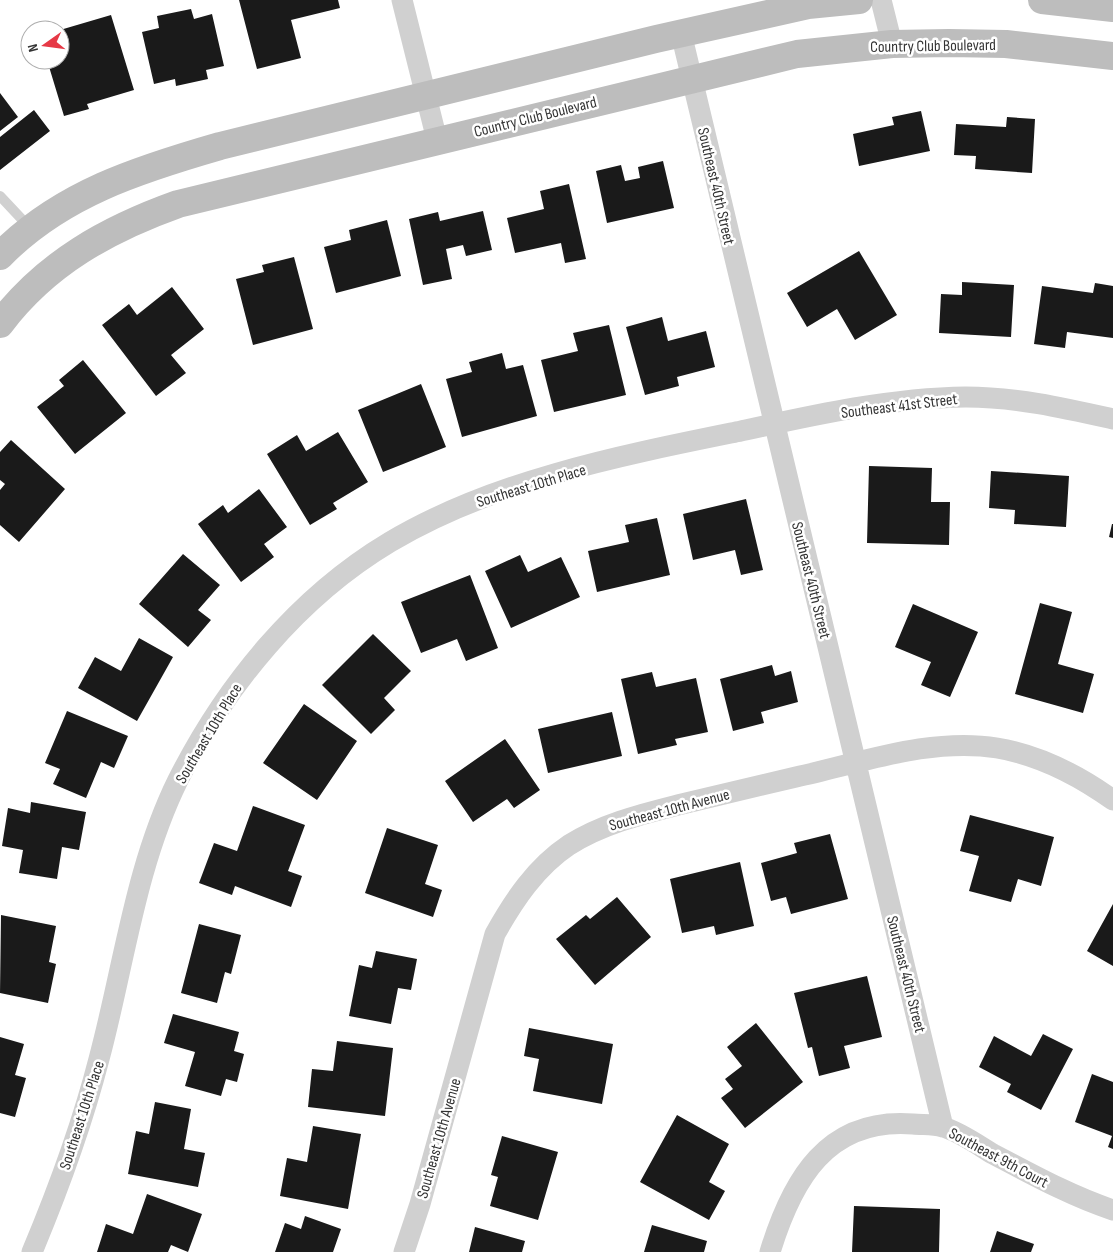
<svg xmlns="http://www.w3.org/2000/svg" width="1113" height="1252" font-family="'Sofia Sans Condensed',sans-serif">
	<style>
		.building { fill: #1a1a1a }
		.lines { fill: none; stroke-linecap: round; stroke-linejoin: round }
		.service { stroke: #d0d0d0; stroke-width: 10 }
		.minor { stroke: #d0d0d0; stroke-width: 21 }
		.secondary { stroke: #bdbdbd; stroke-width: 28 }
		.labels { text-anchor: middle; stroke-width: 5; stroke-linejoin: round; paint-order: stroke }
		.street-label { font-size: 16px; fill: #333; stroke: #fff }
	</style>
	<rect width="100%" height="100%" fill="#fff"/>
	<!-- building -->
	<path class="building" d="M 239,0 L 338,0 L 340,8 L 291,20 L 301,58 L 257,69 Z
		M 191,9 L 194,19 L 212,14 L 224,66 L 206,70 L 208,79 L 176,86 L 175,79 L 154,84 L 142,32 L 159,28 L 157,16 Z
		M 111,15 L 134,90 L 87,104 L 89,109 L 64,116 L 47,60 L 60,60 L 60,30 Z
		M 0,93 L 18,117 L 0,131 Z
		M 34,110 L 50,131 L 0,170 L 0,137 Z
		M 921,111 L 930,151 L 859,166 L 853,134 L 894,125 L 892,117 Z
		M 1007,117 L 1035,119 L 1032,173 L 975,169 L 976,156 L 954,155 L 956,124 L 1006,127 Z
		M 663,161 L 674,208 L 607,223 L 596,171 L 621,165 L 625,181 L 640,178 L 638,167 Z
		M 569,184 L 586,259 L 565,263 L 561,243 L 515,253 L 507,218 L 544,209 L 540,191 Z
		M 483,211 L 492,250 L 466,256 L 463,245 L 446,249 L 452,279 L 423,285 L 409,219 L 438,212 L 440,221 Z
		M 387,220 L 401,276 L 336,293 L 324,247 L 351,240 L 349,230 Z
		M 859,251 L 897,315 L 855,340 L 837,309 L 807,327 L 787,293 Z
		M 294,257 L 313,329 L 253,345 L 236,279 L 264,272 L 262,265 Z
		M 962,282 L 1014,285 L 1011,337 L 939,333 L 941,294 L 962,295 Z
		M 1095,283 L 1113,286 L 1113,338 L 1067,332 L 1065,348 L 1034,344 L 1042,286 L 1093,293 Z
		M 172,287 L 204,329 L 171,355 L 186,373 L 156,396 L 102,325 L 129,304 L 137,315 Z
		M 662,317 L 668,341 L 706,331 L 715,367 L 677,377 L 679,386 L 645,395 L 626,327 Z
		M 609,325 L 626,395 L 554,412 L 541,360 L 578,351 L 573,333 Z
		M 502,353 L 506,369 L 523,365 L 537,416 L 462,437 L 446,379 L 472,372 L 469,362 Z
		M 83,360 L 126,413 L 75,454 L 37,407 L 64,386 L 59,380 Z
		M 421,384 L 446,447 L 383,472 L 358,410 Z
		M 338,432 L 368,482 L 333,503 L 337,509 L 310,525 L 267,454 L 297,435 L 306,451 Z
		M 11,440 L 65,489 L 19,542 L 0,525 L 0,490 L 5,484 L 0,480 L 0,452 Z
		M 869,466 L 932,468 L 931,502 L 950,502 L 949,545 L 867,543 Z
		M 991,471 L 1069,476 L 1066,527 L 1014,524 L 1015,510 L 989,508 Z
		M 259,489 L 287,527 L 264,544 L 274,557 L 241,582 L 198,524 L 223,505 L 228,513 Z
		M 746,499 L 763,570 L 741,575 L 735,550 L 693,560 L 683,514 Z
		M 657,518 L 670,575 L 597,592 L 588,551 L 629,542 L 625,525 Z
		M 1112,524 L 1113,524 L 1113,538 L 1109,537 Z
		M 183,554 L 220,585 L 198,610 L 211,620 L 188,647 L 139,604 Z
		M 520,555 L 528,572 L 561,557 L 580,597 L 511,628 L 485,571 Z
		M 470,575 L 498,648 L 466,661 L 457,639 L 421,653 L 401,602 Z
		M 1040,603 L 1072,612 L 1058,664 L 1094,674 L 1083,713 L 1015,694 Z
		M 913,604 L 978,632 L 950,697 L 921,685 L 931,662 L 895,647 Z
		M 373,634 L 411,671 L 384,698 L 395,710 L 371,734 L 322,685 Z
		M 139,638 L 173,657 L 137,721 L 78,688 L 95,657 L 121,671 Z
		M 772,665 L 775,676 L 791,671 L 798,702 L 761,712 L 764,723 L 733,731 L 720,679 Z
		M 652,672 L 656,687 L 696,678 L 708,732 L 675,739 L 677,745 L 638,754 L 621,679 Z
		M 304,704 L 357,741 L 317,800 L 263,763 Z
		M 67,711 L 128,736 L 114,768 L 101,762 L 86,798 L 53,784 L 60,769 L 45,763 Z
		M 612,712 L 622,756 L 548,773 L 538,729 Z
		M 505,739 L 540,790 L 514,808 L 507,799 L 473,822 L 445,781 Z
		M 31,802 L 86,812 L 79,850 L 62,847 L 57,879 L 19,873 L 23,850 L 2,846 L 8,808 L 30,813 Z
		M 253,806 L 305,825 L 288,871 L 302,876 L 291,907 L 235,886 L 232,895 L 199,883 L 214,843 L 237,851 Z
		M 970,815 L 1054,837 L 1041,886 L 1018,879 L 1011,902 L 969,891 L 979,856 L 960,851 Z
		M 387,828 L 438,845 L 425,884 L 442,890 L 433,917 L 365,893 Z
		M 830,834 L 848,899 L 791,914 L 786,897 L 771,901 L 761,863 L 797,853 L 794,843 Z
		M 740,862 L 754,926 L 716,935 L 714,926 L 682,933 L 670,879 Z
		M 617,897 L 651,937 L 595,985 L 556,939 L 586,915 L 590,919 Z
		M 1113,904 L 1113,966 L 1087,951 Z
		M 1,915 L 56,926 L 49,962 L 56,964 L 48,1003 L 0,993 Z
		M 199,924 L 241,935 L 231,974 L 225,972 L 217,1003 L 181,993 Z
		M 376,951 L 417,959 L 411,990 L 398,988 L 391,1024 L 349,1016 L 359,965 L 372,968 Z
		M 867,976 L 882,1037 L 844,1046 L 850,1068 L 819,1076 L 812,1047 L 808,1048 L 794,993 Z
		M 173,1014 L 239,1032 L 234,1051 L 244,1054 L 237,1082 L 226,1079 L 221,1096 L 185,1086 L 195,1052 L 164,1043 Z
		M 756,1023 L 803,1082 L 745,1128 L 721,1098 L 733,1089 L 725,1079 L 742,1066 L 727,1047 Z
		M 529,1028 L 613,1044 L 602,1104 L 533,1091 L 539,1059 L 524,1056 Z
		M 1043,1034 L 1073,1049 L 1041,1110 L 1007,1092 L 1011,1084 L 979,1067 L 994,1036 L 1031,1056 Z
		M 0,1037 L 24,1044 L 15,1075 L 26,1078 L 15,1117 L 0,1113 Z
		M 337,1041 L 393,1048 L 385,1116 L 308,1107 L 312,1069 L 333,1071 Z
		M 1092,1074 L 1113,1082 L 1113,1149 L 1108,1147 L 1112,1136 L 1075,1122 Z
		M 155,1102 L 191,1109 L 184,1149 L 205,1153 L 198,1187 L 128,1174 L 136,1131 L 149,1134 Z
		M 677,1115 L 729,1144 L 709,1182 L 725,1191 L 709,1220 L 640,1182 Z
		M 313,1126 L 361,1134 L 348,1209 L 280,1196 L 287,1158 L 307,1162 Z
		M 502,1136 L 558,1152 L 538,1220 L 490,1206 L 498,1177 L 491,1175 Z
		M 147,1194 L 202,1214 L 188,1252 L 171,1245 L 168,1252 L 97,1252 L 106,1224 L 133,1234 Z
		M 854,1206 L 940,1209 L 939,1252 L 852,1252 Z
		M 305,1216 L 341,1229 L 333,1252 L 275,1252 L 285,1223 L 301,1229 Z
		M 652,1225 L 707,1241 L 704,1252 L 644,1252 Z
		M 475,1227 L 525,1241 L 522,1252 L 469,1252 Z
		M 997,1231 L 1034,1244 L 1031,1252 L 990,1252 Z"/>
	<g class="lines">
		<!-- service -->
		<path class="service" d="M 0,196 L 31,229"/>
		<!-- minor -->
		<path class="minor" d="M 402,0 L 437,140
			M 881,0 L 892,44
			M 681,33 L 943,1127
			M 32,1252 C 58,1190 82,1125 99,1059 C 124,966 135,867 178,780 C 226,685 298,597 390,542 C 494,480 623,455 741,431 C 814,415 890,398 966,397 C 1016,397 1064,408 1113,419
			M 404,1252 L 420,1204 L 495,934 C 514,900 536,867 569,845 C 604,823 643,814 682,804 C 720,795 758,786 796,777 C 861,763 931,737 997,748 C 1040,755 1078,775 1113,800
			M 770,1252 C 792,1180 827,1117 913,1124 C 923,1125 934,1124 943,1127 C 960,1132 978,1145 993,1154 C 1033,1175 1071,1196 1113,1210"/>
		<!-- secondary -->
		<path class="secondary" d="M 1042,0 L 1113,8
			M 0,256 C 60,194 140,169 220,146 L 656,39 L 808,5 L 859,0
			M 0,324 C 46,263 108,229 178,204 L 797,54 L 892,44 L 949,43 L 1006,44 L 1113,56"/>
	</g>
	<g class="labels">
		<!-- street labels -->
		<g class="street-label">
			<text transform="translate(933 45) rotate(-1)" y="6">Country Club Boulevard</text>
			<text transform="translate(535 116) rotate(-14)" y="6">Country Club Boulevard</text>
			<text transform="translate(717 186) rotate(77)" y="6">Southeast 40th Street</text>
			<text transform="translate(899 405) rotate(-7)" y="6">Southeast 41st Street</text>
			<text transform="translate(531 485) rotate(-17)" y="6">Southeast 10th Place</text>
			<text transform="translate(812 580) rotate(76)" y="6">Southeast 40th Street</text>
			<text transform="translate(208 733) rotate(-59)" y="6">Southeast 10th Place</text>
			<text transform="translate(669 809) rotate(-15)" y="6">Southeast 10th Avenue</text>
			<text transform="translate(907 974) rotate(76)" y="6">Southeast 40th Street</text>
			<text transform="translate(81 1115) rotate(-72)" y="6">Southeast 10th Place</text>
			<text transform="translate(438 1138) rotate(-74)" y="6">Southeast 10th Avenue</text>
			<text transform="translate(999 1157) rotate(28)" y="6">Southeast 9th Court</text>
		</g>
	</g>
	<!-- north arrow -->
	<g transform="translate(45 45) rotate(256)"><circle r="24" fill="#ffffff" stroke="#adadad"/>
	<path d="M0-4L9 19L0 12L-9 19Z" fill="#e63946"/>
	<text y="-8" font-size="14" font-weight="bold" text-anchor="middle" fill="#333333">N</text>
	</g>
</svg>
